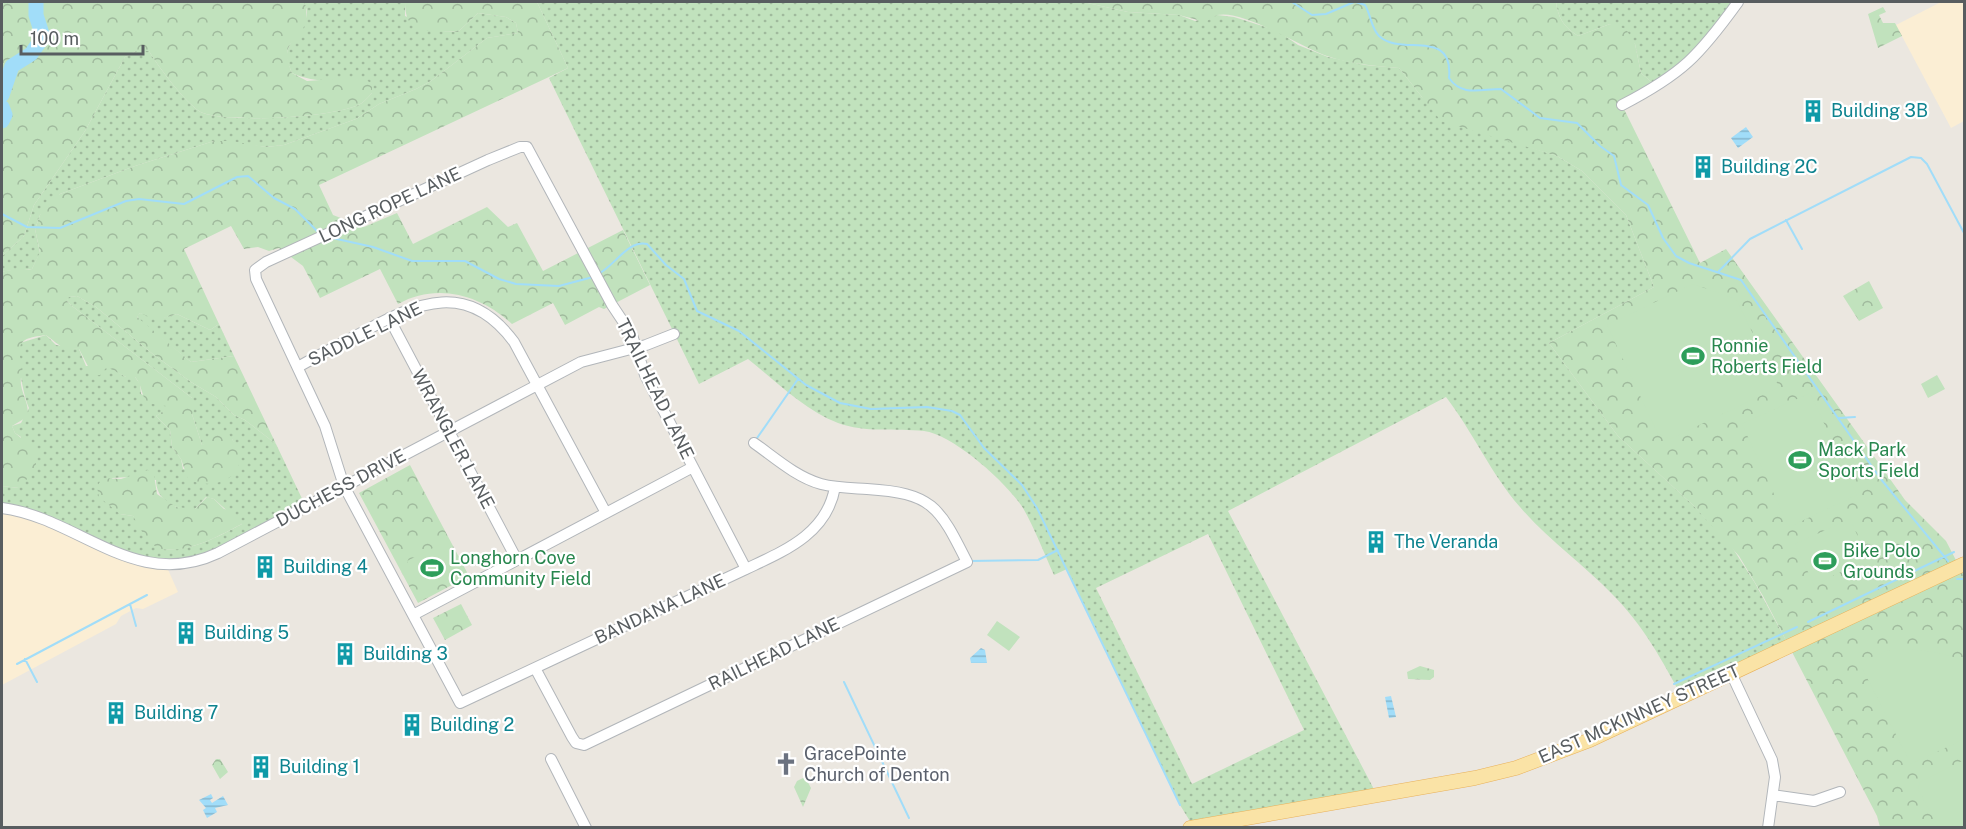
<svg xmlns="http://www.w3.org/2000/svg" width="1966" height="829" font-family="'Public Sans',sans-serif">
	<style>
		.commercial { fill: #fbeed4 }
		.grass { fill: url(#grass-dots); fill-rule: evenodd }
		.forest { fill: url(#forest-crowns) }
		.pitch { fill: #c1e2bd }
		.water { fill: url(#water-rules) }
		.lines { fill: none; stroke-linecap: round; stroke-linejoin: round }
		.stream { stroke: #a1ddf9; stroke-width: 2 }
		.river { stroke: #a1ddf9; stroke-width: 15 }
		.minor-casing { stroke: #b2b6ba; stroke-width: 12 }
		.major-casing { stroke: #e8b15b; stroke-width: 15 }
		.minor { stroke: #fff; stroke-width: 10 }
		.major { stroke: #fae3a6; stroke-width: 14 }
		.labels { text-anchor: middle; stroke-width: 4.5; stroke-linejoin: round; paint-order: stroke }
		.culture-label { font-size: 18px; fill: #0d838f; stroke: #fff; text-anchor: start }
		.street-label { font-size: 18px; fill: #585d60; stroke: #fff }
		.leisure-label { font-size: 18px; fill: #27864d; stroke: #fff; text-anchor: start }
		.worship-label { font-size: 18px; fill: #5b616d; stroke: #fff; text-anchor: start }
	</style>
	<defs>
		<pattern id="grass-dots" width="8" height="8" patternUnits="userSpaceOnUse" patternTransform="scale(1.5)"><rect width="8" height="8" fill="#c1e2bd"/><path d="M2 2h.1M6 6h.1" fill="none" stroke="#a0ba9d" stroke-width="1.8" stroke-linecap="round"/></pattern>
		<pattern id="forest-crowns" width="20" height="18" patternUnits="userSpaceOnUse" patternTransform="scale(1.5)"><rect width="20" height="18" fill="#c1e2bd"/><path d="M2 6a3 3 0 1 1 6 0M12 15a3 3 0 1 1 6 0" fill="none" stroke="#a0ba9d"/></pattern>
		<pattern id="water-rules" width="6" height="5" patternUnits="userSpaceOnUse" patternTransform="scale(1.5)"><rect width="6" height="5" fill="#a1ddf9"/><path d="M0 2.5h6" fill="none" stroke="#86b6cd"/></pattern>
	</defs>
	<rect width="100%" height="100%" fill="#ebe7e0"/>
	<!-- commercial -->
	<path class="commercial" d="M 1941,2 L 1964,2 L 1964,121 L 1951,128 L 1896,25 Z
		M 2,508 L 166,565 L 178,592 L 143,609 L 136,608 L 121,616 L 116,624 L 2,685 Z"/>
	<!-- grass -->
	<path class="grass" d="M 303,2 L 405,2 L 405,16 L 442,31 L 458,32 L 478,13 L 506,17 L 516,23 L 518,33 L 487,38 L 431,81 L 416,89 L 379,104 L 356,119 L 284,145 L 266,147 L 214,141 L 135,166 L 60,194 L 40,215 L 35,229 L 40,253 L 32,269 C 21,271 13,269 2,272 L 2,256 L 24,236 L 34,205 L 85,131 L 125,57 L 136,51 L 149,51 C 157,65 189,108 203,113 C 229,123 338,118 362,103 C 366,100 369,96 372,93 L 372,84 C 346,81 315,84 292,73 C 290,67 286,61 287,54 C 289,36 317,20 303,2 Z
		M 537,2 L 1083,2 L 1128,12 L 1179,15 L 1195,21 L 1217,15 L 1234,17 L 1278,31 L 1298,45 L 1328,57 L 1365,65 L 1399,68 L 1422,97 L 1495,136 L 1557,156 L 1582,171 L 1626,215 L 1654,287 L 1549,343 L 1618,436 L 1693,505 L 1730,544 L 1755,583 L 1789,646 L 1682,697 C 1662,660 1643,625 1613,595 C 1583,564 1548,540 1520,507 C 1491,474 1473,432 1446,397 L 1228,511 L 1377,795 L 1193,826 L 1180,805 L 1067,569 L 1054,575 C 1044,553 1035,529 1023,508 C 1007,483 954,435 924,431 C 895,428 865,433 838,423 C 804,410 776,381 748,359 L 699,384 L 549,78 L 568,68 ZM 1208,534 L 1304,730 L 1192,784 L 1096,588 Z
		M 1556,2 L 1738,2 L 1710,41 L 1657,87 L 1641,73 L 1635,44 L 1610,24 L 1578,36 C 1564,27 1558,18 1556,2 Z
		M 77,296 L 96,307 L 154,355 L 191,382 L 216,397 L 234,415 L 245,420 L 276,444 L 306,507 L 218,553 L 166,565 L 2,508 L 2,486 L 19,488 L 21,437 L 15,433 L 12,426 L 21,423 L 29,408 C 23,395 16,356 20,343 L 46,335 L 56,345 L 79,349 L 86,366 L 107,366 L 126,377 L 135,377 L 140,384 L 141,394 L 166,405 L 166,410 L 156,416 L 170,430 L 172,447 L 181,459 L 183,469 L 231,475 C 242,462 239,453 232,439 L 202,445 L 192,414 L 192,398 L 72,306 L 67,301 L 68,297 ZM 129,477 L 156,480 C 156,500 175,511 195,509 L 206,497 L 214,499 L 242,524 C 217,537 191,552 162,549 L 133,516 L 120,514 L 112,478 Z
		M 140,313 L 162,318 L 177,314 L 210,330 L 219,324 L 234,356 L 191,362 L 140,321 L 137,316 Z"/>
	<!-- forest -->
	<path class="forest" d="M 2,2 L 303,2 L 306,6 C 306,10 307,17 306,21 C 299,46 278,38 292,73 L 307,81 L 362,77 L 372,84 L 372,93 C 369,96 366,100 362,103 C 338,118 230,123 203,113 C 189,108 157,65 149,51 L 136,51 L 125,57 L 85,131 L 34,205 L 24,236 L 2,256 Z
		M 405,2 L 537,2 L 568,68 L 319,185 L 333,215 L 364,227 L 397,213 L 413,244 L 487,207 L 508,227 L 517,223 L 543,271 L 623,230 L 650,285 L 604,309 L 599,307 L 565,325 L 553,303 L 512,324 C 481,295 437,282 398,304 L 380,269 L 320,298 L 303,266 L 279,248 L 269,251 L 258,247 L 244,249 L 231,226 L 184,249 L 219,324 L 210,330 L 177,314 L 157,320 L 140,313 L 137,317 L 191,362 L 234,356 L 276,444 L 245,420 L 234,415 L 216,397 L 191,382 L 154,355 L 96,307 L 77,296 L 69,297 L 67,301 L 72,306 L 192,398 L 196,405 L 192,414 L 202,445 L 206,443 L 209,434 L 216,429 L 227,432 C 232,439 240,449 240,458 C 239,484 205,489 188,479 L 181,459 L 172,447 L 170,430 L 156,416 L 165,410 L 166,406 L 147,403 C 141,394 142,385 135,377 L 126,377 L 107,367 L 100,375 L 93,376 L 79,349 L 63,348 L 46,335 C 25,338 16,339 21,362 C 23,370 20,378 21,385 C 23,397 30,405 27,417 L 12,426 L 15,433 L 36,450 L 36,469 L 19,488 L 2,486 L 2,272 C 13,268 21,271 32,269 L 40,252 L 35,229 L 40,215 L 46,202 L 60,194 L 135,166 L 214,141 L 231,141 L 266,147 L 284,145 L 356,119 L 379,104 L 416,89 L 431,81 L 487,38 L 518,33 L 516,23 L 506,17 L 478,13 L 458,32 C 430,30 405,38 405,2 Z
		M 1083,2 L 1556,2 C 1558,18 1564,27 1578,36 L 1610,24 L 1626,29 L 1635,44 L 1641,73 L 1657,87 L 1622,105 L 1700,263 L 1726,249 L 1905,500 L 1946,541 L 1959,566 L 1964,566 L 1964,827 L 1880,827 L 1877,816 L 1763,596 L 1739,556 L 1693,505 L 1618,436 L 1549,343 L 1654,287 L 1626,215 L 1582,171 L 1557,156 L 1441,121 L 1399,68 C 1376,66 1352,64 1330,57 C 1302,49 1245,9 1217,15 C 1214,16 1209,20 1205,22 L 1179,15 L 1128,12 Z
		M 1883,7 L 1886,12 L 1879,15 L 1883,23 L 1895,23 L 1902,36 L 1878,48 L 1868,14 Z
		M 1869,281 L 1883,308 L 1859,321 L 1843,296 Z
		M 410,465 L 469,576 L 418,603 L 359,493 Z
		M 148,470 L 154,475 L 157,494 L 176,507 L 195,509 L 207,497 L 214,499 L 224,509 C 232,510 240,516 242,524 C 216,537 187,555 157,548 L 145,537 L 133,516 L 120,514 L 99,497 L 97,487 L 102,478 L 121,479 Z
		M 461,604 L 472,625 L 445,640 L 433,618 Z
		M 1420,666 L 1434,670 L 1434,677 L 1430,680 L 1408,679 L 1407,672 Z
		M 216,759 L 220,759 L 228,772 L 220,779 L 212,765 Z
		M 805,777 L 811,788 L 803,807 L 794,787 L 797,781 Z"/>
	<!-- pitch -->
	<path class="pitch" d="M 1693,284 L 1736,299 L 1779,387 L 1670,439 L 1658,434 L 1607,325 Z
		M 1937,375 L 1945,389 L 1928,398 L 1921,384 Z
		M 1810,393 L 1857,495 L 1789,527 L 1742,424 Z
		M 1850,519 L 1868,559 L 1814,585 L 1795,544 Z
		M 441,544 L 457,575 L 423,593 L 407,561 Z
		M 997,621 L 1020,637 L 1009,651 L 987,635 Z
		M 1892,649 C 1918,649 1940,651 1964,661 L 1964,739 L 1911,764 L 1859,662 Z
		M 1964,760 L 1964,827 L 1938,827 L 1918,789 L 1920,782 Z"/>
	<!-- water -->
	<path class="water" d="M 1746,127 L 1753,137 L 1738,148 L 1731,138 Z
		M 981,648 L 985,650 L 987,663 L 971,663 L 970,658 Z
		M 1391,696 L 1396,717 L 1389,718 L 1385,697 Z
		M 211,794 L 213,798 L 210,800 L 212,803 L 223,796 L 228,805 L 215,808 L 217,812 L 207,818 L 203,810 L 206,808 L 199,800 Z"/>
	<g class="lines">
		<!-- stream -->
		<path class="stream" d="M 1292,2 L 1312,15 L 1326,14 L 1354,2
			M 1356,2 L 1365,5 C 1371,15 1371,28 1379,36 C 1401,57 1454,27 1449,78 C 1462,97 1481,89 1501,89 L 1540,118 L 1577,123 L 1600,146 L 1614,156 L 1621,185 L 1648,205 L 1663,238 L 1676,256 L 1689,263 L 1741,280 L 1880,478 L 1948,561
			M 2,214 L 27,227 L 60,228 L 126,201 L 139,199 L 184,204 L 237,177 L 248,176 L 274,198 L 295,209 L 320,234
			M 1786,220 L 1802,249
			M 328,237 L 373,247 L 412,261 L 465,261 L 499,279 L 516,284 L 559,286 L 593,277
			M 1719,271 L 1750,239 L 1911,157 L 1921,158 L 1927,164 L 1964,233
			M 598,274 C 615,266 627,240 647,244 L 666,265 L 684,279 L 697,311 L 739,331 L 806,385 L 840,403 L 871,409 L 927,407 L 952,411 L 960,415 L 984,448 L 1022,485 L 1037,508 L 1180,805
			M 1839,418 L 1855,417
			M 755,441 L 798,379
			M 970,561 L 1038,560 L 1058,550
			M 1957,579 L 1964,579
			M 130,604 L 136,626
			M 1808,622 L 1954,552
			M 25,659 L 37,682
			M 17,664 L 147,595
			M 844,682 L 909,818
			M 1674,684 L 1797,627"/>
		<!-- river -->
		<path class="river" d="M 2,95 L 12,66 L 31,54 L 43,37 L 36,15 L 36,2
			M 2,107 L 5,115 L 2,121"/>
		<!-- minor casing -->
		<g class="minor-casing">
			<path id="minor" d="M 1622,105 C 1682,74 1699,56 1738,2
				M 389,318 L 517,560
				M 298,367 C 319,355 341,344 363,332 C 418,302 468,280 514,342 L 606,513
				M 2,508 C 79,518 135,592 218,553 L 581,362 L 646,345 L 674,334
				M 746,569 L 645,375 L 632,335 L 612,305 L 527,147 L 520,147 L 488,160 L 266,262 L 255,270 L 256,279 L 325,426 L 344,486 L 460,703 L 746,569 C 784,551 827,534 835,487
				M 413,615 L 693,467
				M 535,668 L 572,737 L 576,743 L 584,745 L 967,562 C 939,506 932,493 867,489 C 852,488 836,488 821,484 C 796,477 774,457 754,443
				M 1731,673 L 1772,760 L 1775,777 L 1768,828
				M 551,759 L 586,828
				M 1773,795 L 1814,801 L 1840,792"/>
		</g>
		<!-- major casing -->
		<g class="major-casing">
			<path id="major" d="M 1190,828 L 1475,778 L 1516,768 L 1590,740 L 1964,564"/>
		</g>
		<!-- minor -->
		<use href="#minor" class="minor"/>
		<!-- major -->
		<use href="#major" class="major"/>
	</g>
	<!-- icons -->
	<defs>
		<g id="building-bare" transform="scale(1.8)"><path d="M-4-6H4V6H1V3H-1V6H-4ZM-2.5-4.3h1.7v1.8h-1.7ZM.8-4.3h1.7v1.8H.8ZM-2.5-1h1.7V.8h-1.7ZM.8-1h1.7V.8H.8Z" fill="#0f9aa8" stroke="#fff" stroke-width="2.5" paint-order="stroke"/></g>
		<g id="stadium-bare" transform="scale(1.8)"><path d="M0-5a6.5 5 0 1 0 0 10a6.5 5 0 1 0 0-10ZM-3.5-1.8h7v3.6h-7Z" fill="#2e9e5b" stroke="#fff" stroke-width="2.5" paint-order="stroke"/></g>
		<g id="church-bare" transform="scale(1.8)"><path d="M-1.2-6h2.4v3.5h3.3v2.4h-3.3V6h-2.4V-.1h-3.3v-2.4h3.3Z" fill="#6b7280" stroke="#fff" stroke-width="2.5" paint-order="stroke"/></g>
	</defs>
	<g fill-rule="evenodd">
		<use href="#building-bare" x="1813" y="111"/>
		<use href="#building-bare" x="1703" y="167"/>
		<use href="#stadium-bare" x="1693" y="356"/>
		<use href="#stadium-bare" x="1800" y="460"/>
		<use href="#building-bare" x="1376" y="542"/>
		<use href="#stadium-bare" x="1825" y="561"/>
		<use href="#building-bare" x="265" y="567"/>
		<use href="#stadium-bare" x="432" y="568"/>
		<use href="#building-bare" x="186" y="633"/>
		<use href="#building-bare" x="345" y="654"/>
		<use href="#building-bare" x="116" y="713"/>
		<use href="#building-bare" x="412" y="725"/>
		<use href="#church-bare" x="786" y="764"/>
		<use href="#building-bare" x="261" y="767"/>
	</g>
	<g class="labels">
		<!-- culture labels -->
		<g class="culture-label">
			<text x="1831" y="117">Building 3B</text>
			<text x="1721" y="173">Building 2C</text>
			<text x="1394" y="548">The Veranda</text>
			<text x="283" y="573">Building 4</text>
			<text x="204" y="639">Building 5</text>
			<text x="363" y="660">Building 3</text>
			<text x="134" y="719">Building 7</text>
			<text x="430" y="731">Building 2</text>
			<text x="279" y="773">Building 1</text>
		</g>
		<!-- street labels -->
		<g class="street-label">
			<text transform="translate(390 205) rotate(-25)" y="6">LONG ROPE LANE</text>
			<text transform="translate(365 334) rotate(-26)" y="6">SADDLE LANE</text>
			<text transform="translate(655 389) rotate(64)" y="6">TRAILHEAD LANE</text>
			<text transform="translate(453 439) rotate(62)" y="6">WRANGLER LANE</text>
			<text transform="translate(341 488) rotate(-28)" y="6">DUCHESS DRIVE</text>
			<text transform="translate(660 609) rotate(-25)" y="6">BANDANA LANE</text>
			<text transform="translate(774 654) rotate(-26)" y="6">RAILHEAD LANE</text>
			<text transform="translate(1639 714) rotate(-24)" y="6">EAST MCKINNEY STREET</text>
		</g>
		<!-- leisure labels -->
		<g class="leisure-label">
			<text x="1711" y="352">Ronnie<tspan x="1711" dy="21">Roberts Field</tspan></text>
			<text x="1818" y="456">Mack Park<tspan x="1818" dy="21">Sports Field</tspan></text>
			<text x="1843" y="557">Bike Polo<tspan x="1843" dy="21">Grounds</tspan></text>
			<text x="450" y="564">Longhorn Cove<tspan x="450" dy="21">Community Field</tspan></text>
		</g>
		<!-- worship labels -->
		<g class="worship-label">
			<text x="804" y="760">GracePointe<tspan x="804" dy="21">Church of Denton</tspan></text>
		</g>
	</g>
	<!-- border -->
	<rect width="1966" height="829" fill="none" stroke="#585d60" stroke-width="6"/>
	<!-- scale -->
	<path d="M21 45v9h122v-9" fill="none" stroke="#585d60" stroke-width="3"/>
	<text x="30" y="45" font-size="18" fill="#585d60" stroke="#ffffff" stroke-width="4.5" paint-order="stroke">100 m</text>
</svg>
